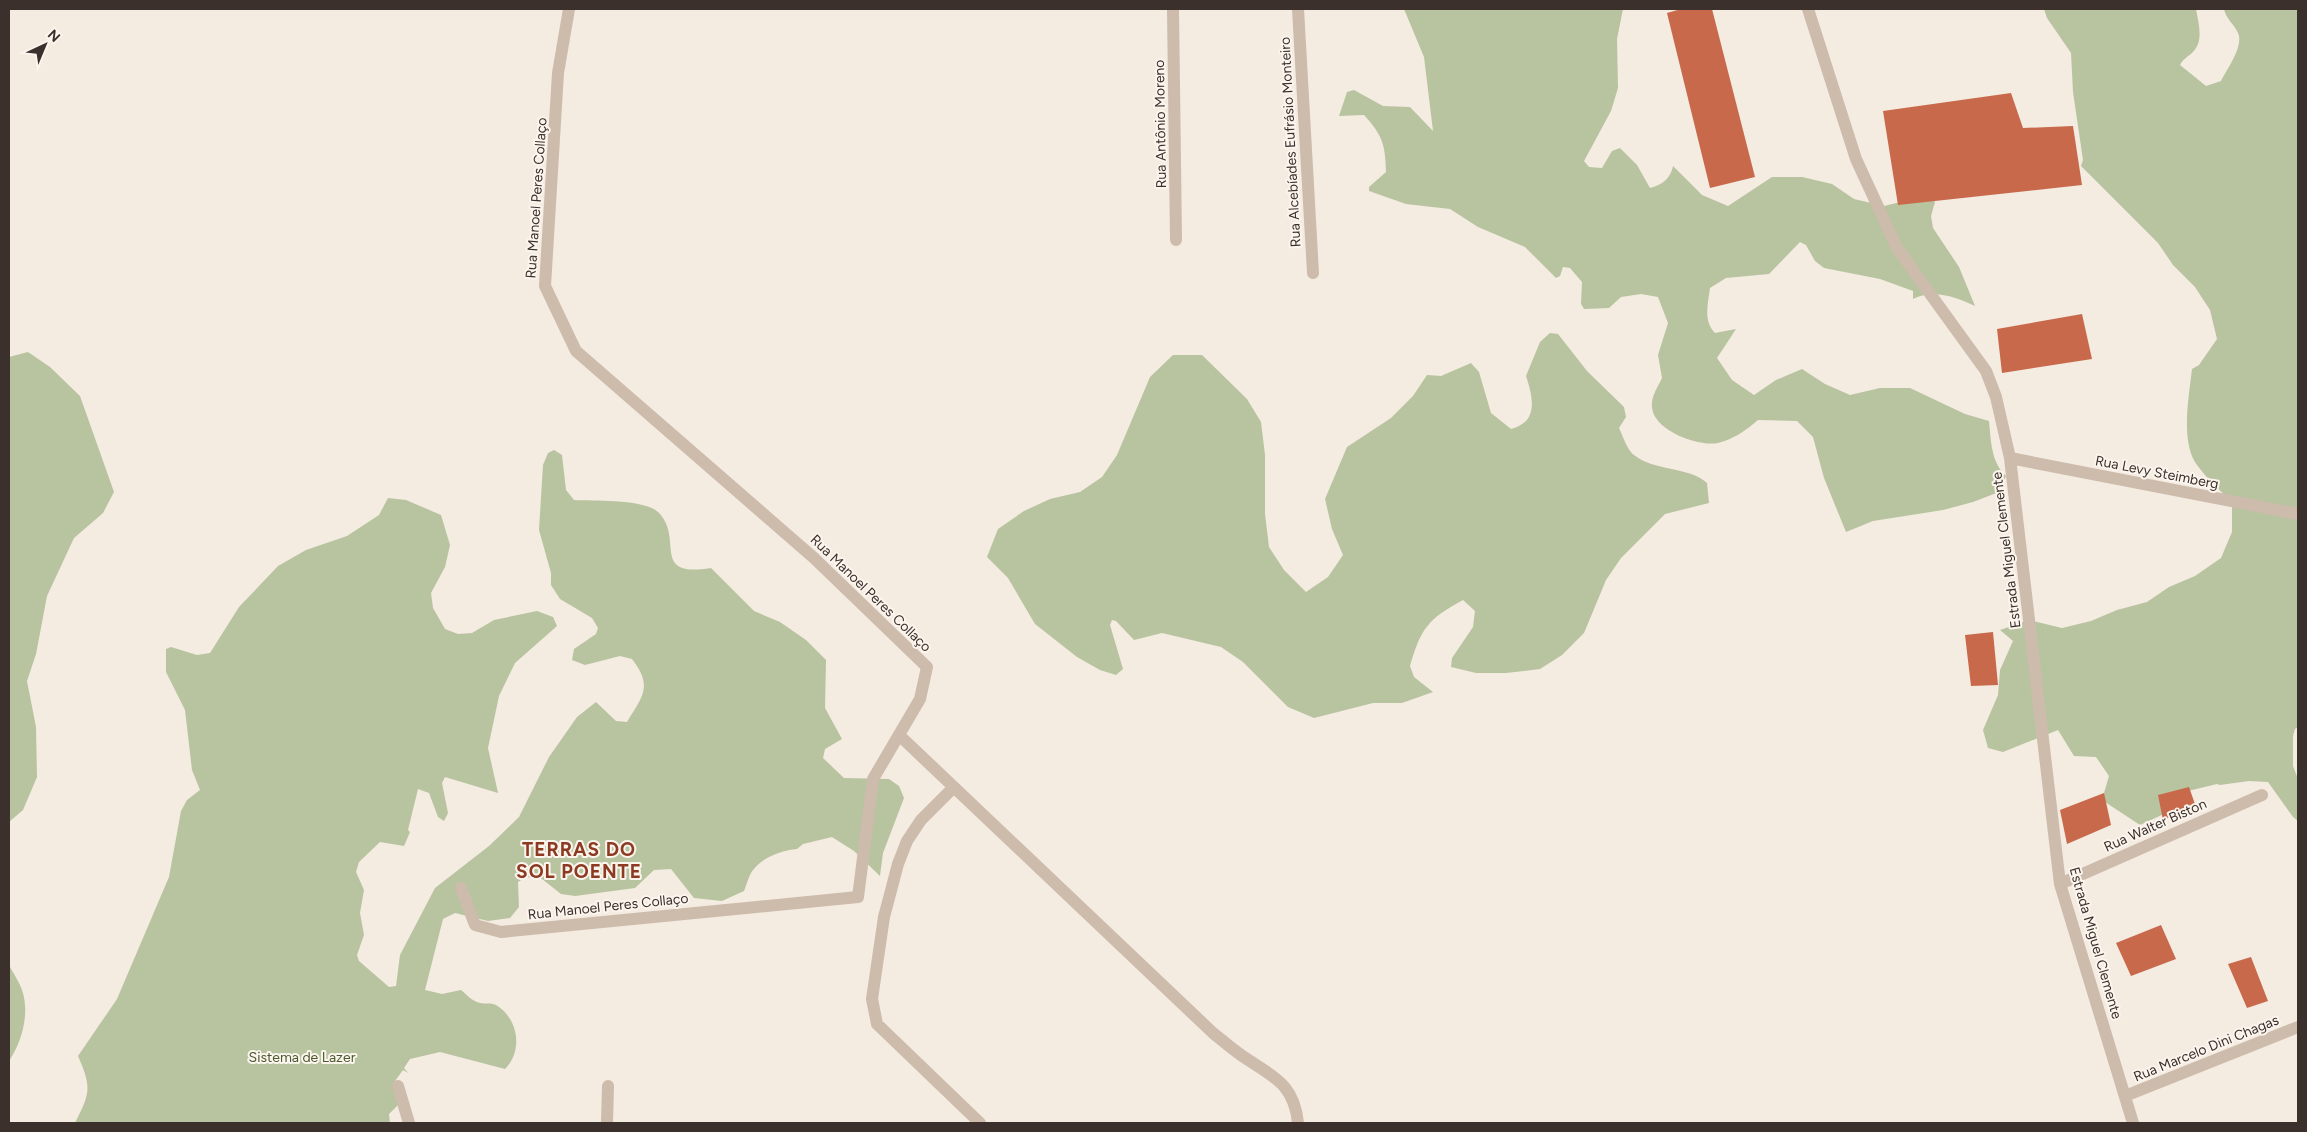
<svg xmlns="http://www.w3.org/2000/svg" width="2307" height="1132" font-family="Figtree,sans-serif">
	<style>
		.green { fill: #b8c4a0 }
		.building { fill: #c8694b }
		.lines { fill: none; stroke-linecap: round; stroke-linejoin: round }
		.minor { stroke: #cdbbac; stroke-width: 12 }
		.labels { text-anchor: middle; stroke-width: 4; stroke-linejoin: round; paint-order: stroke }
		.street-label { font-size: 14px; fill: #3b302b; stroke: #fbf5ee }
		.park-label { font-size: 14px; fill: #4a5a2e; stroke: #fbf5ee }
		.district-label { font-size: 19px; font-weight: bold; letter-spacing: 1px; fill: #8c3b22; stroke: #fbf5ee }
	</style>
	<rect width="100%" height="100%" fill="#f4ebe1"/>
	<!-- green -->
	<path class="green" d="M 1404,9 L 1623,9 L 1617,39 L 1618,88 L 1611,111 L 1584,161 L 1589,167 L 1602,168 L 1612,151 L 1620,148 L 1637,165 L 1650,188 C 1662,185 1671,178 1673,166 L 1702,195 L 1728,206 L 1772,177 L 1802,177 L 1832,184 L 1854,199 L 1884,206 L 1913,199 L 1921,188 L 1935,202 L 1931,216 L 1933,228 L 1959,267 L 1975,306 C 1955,297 1934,289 1913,299 L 1913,291 L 1880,279 L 1824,268 L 1815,261 L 1806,245 L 1800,242 L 1769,274 L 1726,278 L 1710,288 C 1708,304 1703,321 1715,333 L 1736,329 L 1717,358 L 1732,380 L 1754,395 L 1776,380 L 1802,369 L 1825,384 L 1850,395 L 1880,388 L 1910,388 L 1965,414 L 1989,421 C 1991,441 1991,462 2006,476 L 1999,492 L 1973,502 L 1943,510 L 1873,521 L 1846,532 L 1824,478 L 1813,437 L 1797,421 L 1758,420 C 1745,431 1734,439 1718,443 C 1698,447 1653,430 1652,407 C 1651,396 1658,387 1662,378 L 1658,355 L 1668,323 L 1658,297 L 1641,294 L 1621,297 L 1609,308 L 1584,309 L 1581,304 L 1582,282 L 1570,268 L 1563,267 L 1560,276 L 1556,278 L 1525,247 L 1478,227 L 1450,209 L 1406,204 L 1369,191 L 1369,187 L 1386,172 C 1385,144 1383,136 1364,115 L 1339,116 L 1347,92 L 1354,90 L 1383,106 L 1410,107 L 1433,131 L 1424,57 Z
		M 2044,9 L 2196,9 C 2198,21 2203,37 2196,48 C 2191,56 2184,57 2180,65 L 2206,86 L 2221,81 C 2227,69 2244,46 2238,33 C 2234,24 2226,19 2224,9 L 2298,9 L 2298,727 L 2295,729 L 2293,736 L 2293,766 L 2298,779 L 2298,821 L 2293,817 L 2268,782 L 2249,781 L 2220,785 L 2217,784 L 2188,791 L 2166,813 L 2140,825 L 2102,800 L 2109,776 L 2096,757 L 2074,756 L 2058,730 L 2003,752 L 1988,748 L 1983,730 L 1998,695 L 2000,670 L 2013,641 L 2000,630 L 2029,620 L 2062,628 L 2091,621 L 2117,610 L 2147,602 L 2169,587 L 2195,576 L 2221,558 L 2232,532 L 2232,502 C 2220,490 2207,479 2197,465 C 2180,442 2189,396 2192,369 L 2199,365 L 2217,339 L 2210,310 L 2195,287 L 2173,265 L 2158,243 L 2081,166 L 2083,160 L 2073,92 L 2071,53 L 2047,18 Z
		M 1550,333 L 1558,334 L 1587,371 L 1624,407 L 1626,417 L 1619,428 C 1623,436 1627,450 1634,455 C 1656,472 1688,466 1707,483 L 1709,503 L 1665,514 L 1621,558 L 1606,580 L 1584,633 L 1562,655 L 1540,669 L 1506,673 L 1476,673 L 1451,667 L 1452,658 L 1473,627 L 1475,611 L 1463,600 C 1428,619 1421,628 1410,666 L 1414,677 L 1433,692 L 1402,703 L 1373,703 L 1314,718 L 1288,707 L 1243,662 L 1221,647 L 1162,633 L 1134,640 L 1116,621 L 1112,620 L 1110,625 L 1123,669 L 1116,675 L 1100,670 L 1077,657 L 1035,624 L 1008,578 L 987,557 L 998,529 L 1024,511 L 1050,499 L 1080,492 L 1102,477 L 1117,455 L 1150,377 L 1173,355 L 1202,355 L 1247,399 L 1261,422 L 1265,455 L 1265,514 L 1269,547 L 1284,570 L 1306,592 L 1328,577 L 1343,555 L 1332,529 L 1325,499 L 1347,447 L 1391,418 L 1413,396 L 1427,375 L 1441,376 L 1471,363 L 1479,372 L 1491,413 L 1511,429 C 1539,422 1533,397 1526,376 L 1540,342 Z
		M 28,352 L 50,367 L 80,396 L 114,492 L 103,513 L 74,538 L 47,596 L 36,654 L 27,681 L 36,727 L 37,777 L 23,810 L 9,822 L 9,357 Z
		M 554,450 L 562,455 L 566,490 L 574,500 C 594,501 644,499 658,512 C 685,538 649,578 711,568 L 754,611 L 780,622 L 806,640 L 826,660 L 825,708 L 842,739 L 825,749 L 823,758 L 844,778 L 889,779 L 899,786 L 904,798 L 883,853 L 880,876 L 854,851 L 832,837 L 803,844 L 797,849 C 783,850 763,857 754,869 C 749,874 747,884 744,891 L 722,901 L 694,898 L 671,869 L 654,870 L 635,888 L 575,896 L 561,894 L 542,879 L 526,877 L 518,882 L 519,907 L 510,918 L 488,921 L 455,913 L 443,919 L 425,990 L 442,994 L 461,990 C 466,994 471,1000 477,1002 C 483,1005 491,1002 496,1005 C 519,1019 523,1051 505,1069 L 440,1052 L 410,1059 L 404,1068 L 408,1073 L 403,1070 L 395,1081 L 398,1105 L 389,1114 L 390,1123 L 75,1123 C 90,1093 92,1088 78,1056 L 117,999 L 169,877 L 181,811 L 187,800 L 200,790 L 192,770 L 185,710 L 166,672 L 166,649 L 171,647 L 197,655 L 210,653 L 239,607 L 278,566 L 306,550 L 347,536 L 379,515 L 388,498 L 406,500 L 441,515 L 450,545 L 445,567 L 431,593 L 433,608 L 445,629 L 458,634 L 472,633 L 494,620 L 537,611 L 553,617 L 557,626 L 515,663 L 499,696 L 488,748 L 498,793 L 445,777 L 442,783 L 448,813 L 444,821 L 438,817 L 429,793 L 418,789 L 408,830 L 410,832 L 404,846 L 380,842 L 359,862 L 356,872 L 364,890 L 360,913 L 364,935 L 357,955 L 359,961 L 389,987 L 396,986 L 400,955 L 435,888 L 489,846 L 519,817 L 549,757 L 577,717 L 596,702 L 616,721 L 627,722 C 643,696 653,686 632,659 L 620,656 L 585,665 L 572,660 L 574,649 L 596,634 L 598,628 L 592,618 L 560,599 L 551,585 L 551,573 L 539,530 L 543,465 L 548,453 Z
		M 9,965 C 13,973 19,981 22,990 C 30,1013 22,1042 9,1061 Z"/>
	<!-- building -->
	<path class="building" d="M 1681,9 L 1712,9 L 1755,177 L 1710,188 L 1667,13 Z
		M 2011,93 L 2023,128 L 2073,126 L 2082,185 L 1898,205 L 1883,111 Z
		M 2082,314 L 2092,359 L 2002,373 L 1997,329 Z
		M 1993,632 L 1998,685 L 1971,686 L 1965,635 Z
		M 2189,787 L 2196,807 L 2163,820 L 2158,795 Z
		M 2104,793 L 2111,825 L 2067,844 L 2060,810 Z
		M 2161,925 L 2176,959 L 2131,976 L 2116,943 Z
		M 2251,957 L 2268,1001 L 2247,1008 L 2228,964 Z"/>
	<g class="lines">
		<!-- minor -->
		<path class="minor" d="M 1173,9 L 1176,240
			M 1298,9 L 1313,273
			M 1808,9 L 1856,159 L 1897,248 L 1986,371 L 1996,397 L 2010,458 L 2060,884 L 2133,1123
			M 2010,458 L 2298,514
			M 899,735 L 1213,1033 C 1222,1040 1231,1048 1241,1055 C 1271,1076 1294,1082 1298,1123
			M 954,787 L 921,820 L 907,841 L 898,864 L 884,917 L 872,999 L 877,1024 L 980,1123
			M 2060,884 L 2262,795
			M 461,888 L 475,925 L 501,932 L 858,897 L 873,779 L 920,699 L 927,667 L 814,558 L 576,351 L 545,286 L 558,73 L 569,9
			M 398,1086 L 409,1123
			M 2125,1096 L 2298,1027
			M 607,1123 L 608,1086"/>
	</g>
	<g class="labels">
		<!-- street labels -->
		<g class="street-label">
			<text transform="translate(1160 124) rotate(-91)" y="5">Rua Antônio Moreno</text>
			<text transform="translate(1290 142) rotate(-93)" y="5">Rua Alcebíades Eufrásio Monteiro</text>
			<text transform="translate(536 198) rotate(-86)" y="5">Rua Manoel Peres Collaço</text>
			<text transform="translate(2157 472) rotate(11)" y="5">Rua Levy Steimberg</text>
			<text transform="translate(2006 550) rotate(-97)" y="5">Estrada Miguel Clemente</text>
			<text transform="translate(871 593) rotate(44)" y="5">Rua Manoel Peres Collaço</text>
			<text transform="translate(2155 825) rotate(-24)" y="5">Rua Walter Biston</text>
			<text transform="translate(608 906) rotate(-6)" y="5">Rua Manoel Peres Collaço</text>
			<text transform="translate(2096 943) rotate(74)" y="5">Estrada Miguel Clemente</text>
			<text transform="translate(2206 1048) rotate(-22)" y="5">Rua Marcelo Dini Chagas</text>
		</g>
		<!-- park labels -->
		<g class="park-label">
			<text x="302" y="1062">Sistema de Lazer</text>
		</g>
		<!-- district labels -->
		<g class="district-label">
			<text x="579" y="856">TERRAS DO<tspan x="579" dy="22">SOL POENTE</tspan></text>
		</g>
	</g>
	<!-- border -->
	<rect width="2307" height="1132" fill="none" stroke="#3b302b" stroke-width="20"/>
	<!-- north arrow -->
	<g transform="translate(45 45) rotate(44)" stroke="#fbf5ee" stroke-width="4" paint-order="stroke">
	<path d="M0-4L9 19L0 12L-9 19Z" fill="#3b302b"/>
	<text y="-8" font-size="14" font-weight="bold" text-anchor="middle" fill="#3b302b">N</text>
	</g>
</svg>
